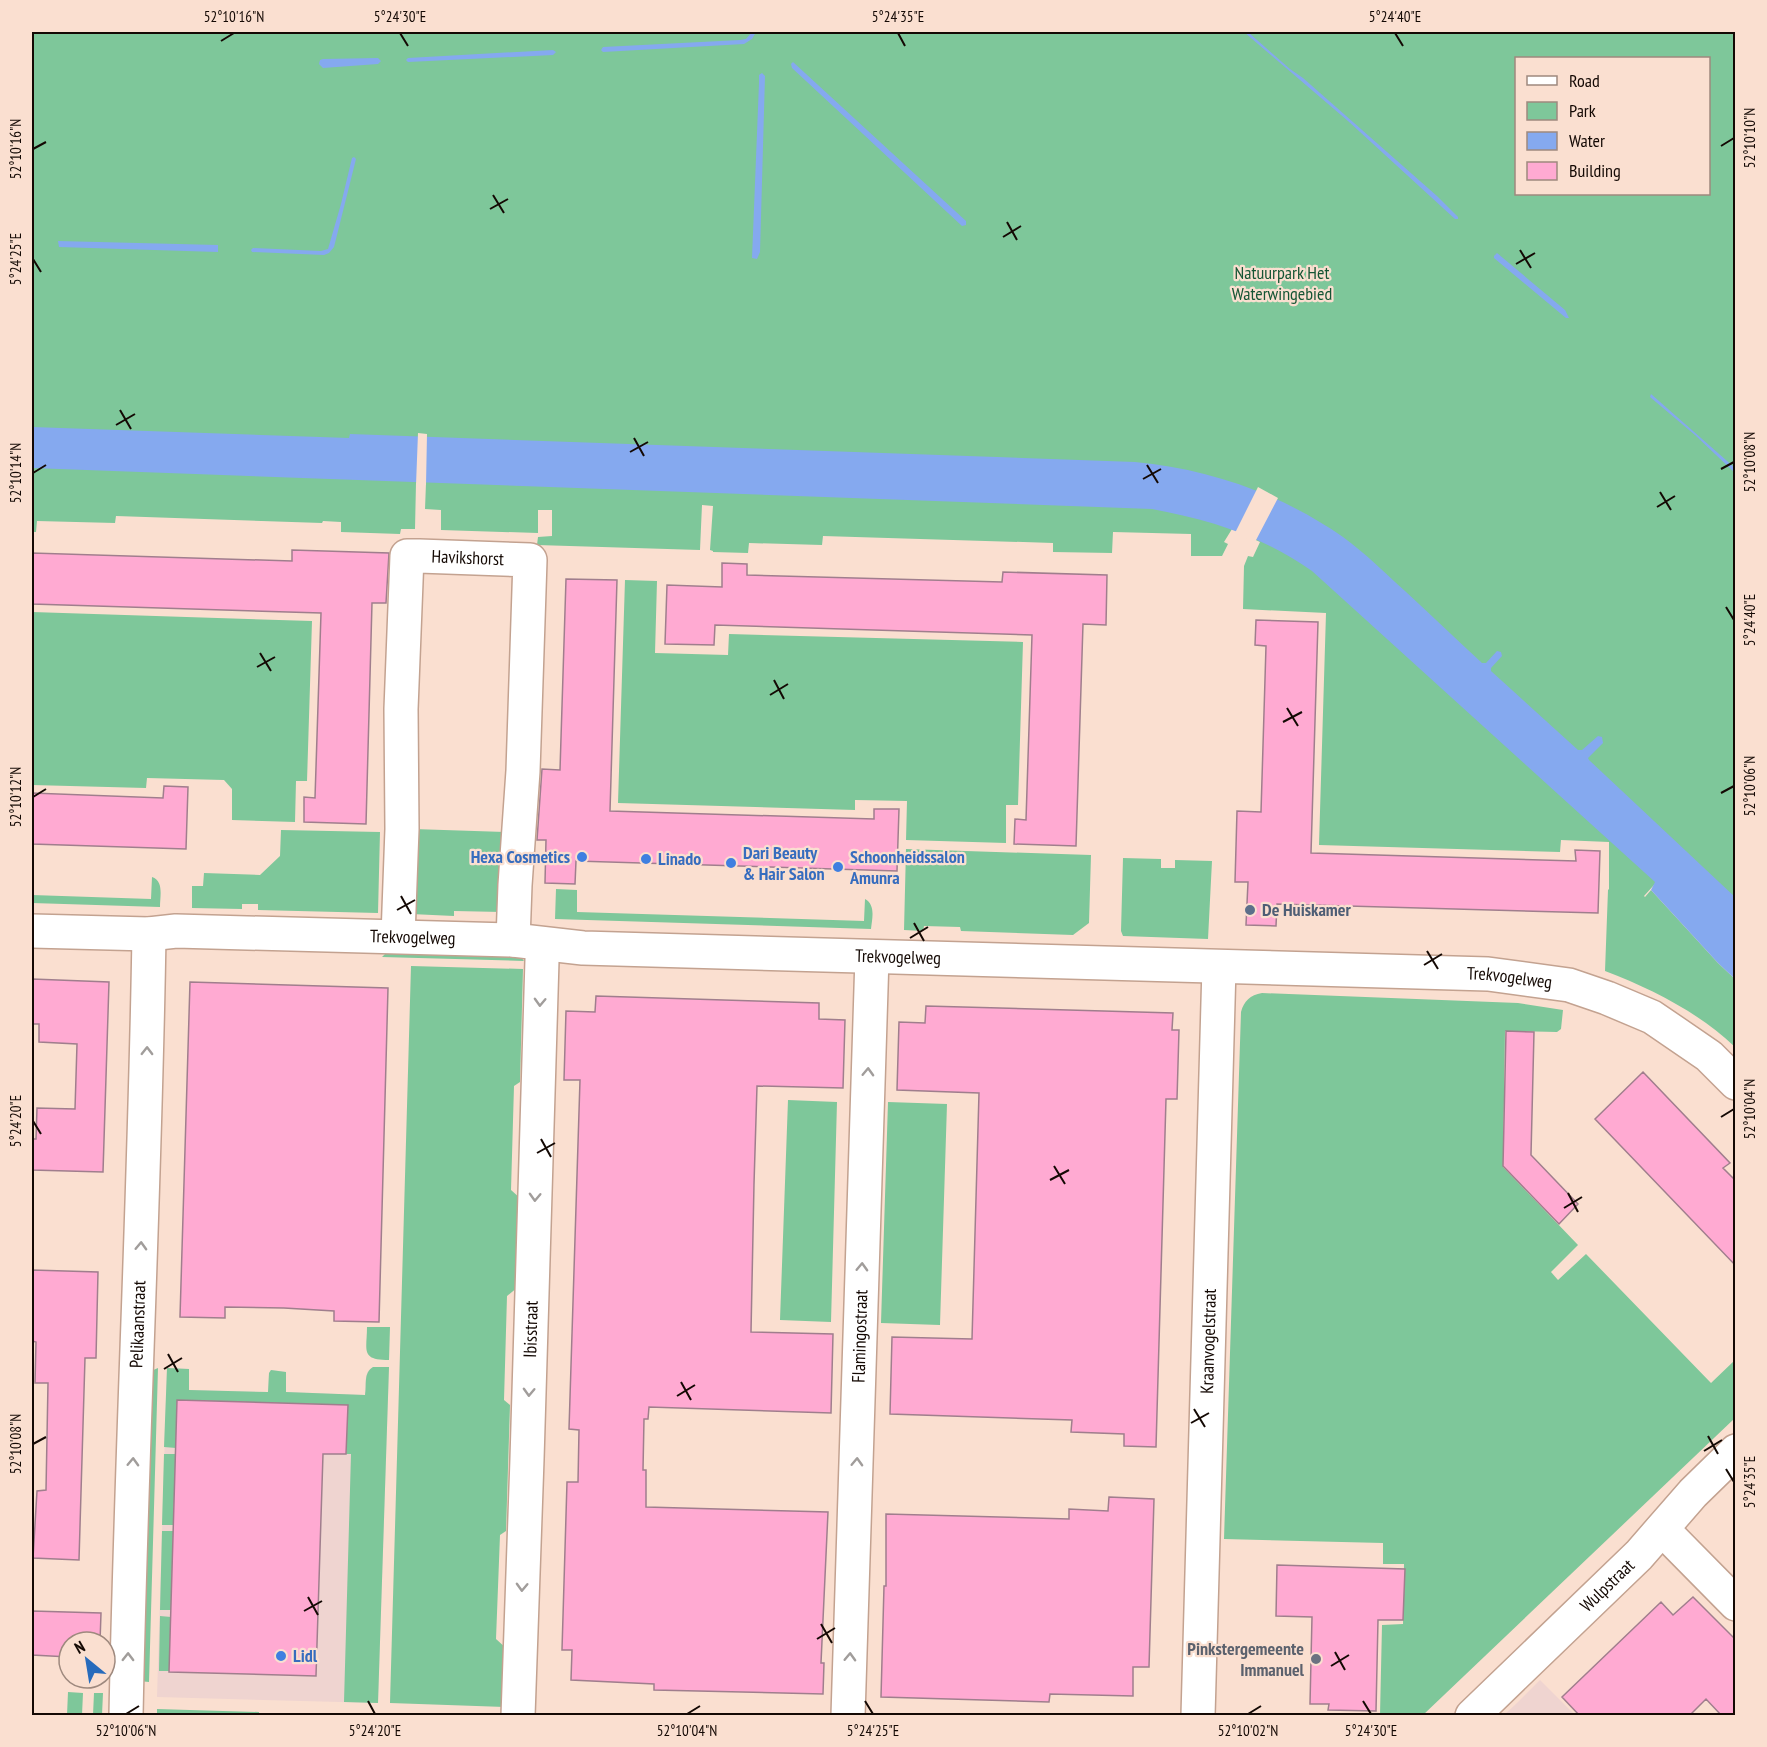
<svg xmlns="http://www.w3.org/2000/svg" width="1767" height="1747" font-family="'PT Sans Narrow',sans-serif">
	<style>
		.commercial { fill: #efd4d0 }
		.green { fill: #7ec79a; fill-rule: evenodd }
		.water { fill: #85a9ef }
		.pier { fill: #fadfd0 }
		.building { fill: #ffaad2; stroke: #a07e8d; stroke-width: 1.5 }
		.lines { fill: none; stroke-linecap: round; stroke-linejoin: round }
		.minor-casing { stroke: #c3a290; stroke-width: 36 }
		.minor { stroke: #fff; stroke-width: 33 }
		.oneway { stroke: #a19d9b }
		.ticks { fill: none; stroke: #140904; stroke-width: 2 }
		.shop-dot { fill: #3f7fe0; stroke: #fadfd0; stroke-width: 2 }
		.service-dot { fill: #5c6f8a; stroke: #fadfd0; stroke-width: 2 }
		.worship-dot { fill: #6b7280; stroke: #fadfd0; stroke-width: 2 }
		.labels { text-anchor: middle; stroke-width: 4.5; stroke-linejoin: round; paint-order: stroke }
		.park-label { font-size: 18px; fill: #155534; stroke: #fadfd0 }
		.street-label { font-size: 18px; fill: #140904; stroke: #fadfd0 }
		.shop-label { font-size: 18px; font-weight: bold; fill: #366cbe; stroke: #fadfd0; text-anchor: start }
		.service-label { font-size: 18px; font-weight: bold; fill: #4e5e75; stroke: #fadfd0; text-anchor: start }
		.worship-label { font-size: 18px; font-weight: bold; fill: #5b616d; stroke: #fadfd0; text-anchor: end }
		.neatline { fill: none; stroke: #140904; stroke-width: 2 }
		.ticks-label { font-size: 15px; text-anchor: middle; fill: #140904 }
	</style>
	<rect width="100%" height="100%" fill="#fadfd0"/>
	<!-- commercial -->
	<path class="commercial" d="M 373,1367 L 389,1367 L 378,1703 L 157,1697 L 167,1368 L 189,1369 L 189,1390 L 268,1392 L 269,1373 L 271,1370 L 286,1372 L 286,1392 L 365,1395 L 366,1376 L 368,1371 Z
		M 1540,1680 L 1575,1715 L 1504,1715 L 1517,1703 Z"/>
	<!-- green -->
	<path class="green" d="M 32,32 L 1735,32 L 1735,972 L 1654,885 L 1644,896 L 1645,897 L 1651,890 L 1718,963 L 1735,979 L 1735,1047 C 1698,1012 1652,989 1605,971 L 1608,890 L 1609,889 L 1609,842 L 1561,840 L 1560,852 L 1319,845 L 1326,613 L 1243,609 L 1244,566 L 1248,556 L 1253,557 L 1260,542 L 1232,529 L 1224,542 L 1228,544 L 1222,556 L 1191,556 L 1191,534 L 1113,532 L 1112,553 L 1053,552 L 1053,543 L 823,536 L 822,545 L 749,543 L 748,553 L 713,552 L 713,551 L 710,550 L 713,506 L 702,505 L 700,550 L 537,545 L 538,537 L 552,536 L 552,510 L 538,510 L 538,533 L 441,530 L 441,510 L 425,509 L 426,483 L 416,483 L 415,529 L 401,529 L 400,534 L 341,532 L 341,522 L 323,521 L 322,523 L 116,516 L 115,523 L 37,521 L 36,532 L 32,532 ZM 1516,58 L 1708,58 L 1708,194 L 1516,194 Z
		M 625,580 L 657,581 L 655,653 L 728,655 L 729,634 L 1023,642 L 1018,805 L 1006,805 L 1006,843 L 906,840 L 907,801 L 855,800 L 855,810 L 618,803 Z
		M 32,612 L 312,621 L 307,781 L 296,781 L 295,822 L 232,820 L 232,789 L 224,780 L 147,778 L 146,788 L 32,785 Z
		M 413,829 L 505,832 L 502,912 L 454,911 L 454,916 L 411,914 Z
		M 281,830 L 380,832 L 378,913 L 258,910 L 258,904 L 242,904 L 242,909 L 192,908 L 192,886 L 203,886 L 204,873 L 260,875 L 280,856 Z
		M 906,849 L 1091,855 L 1089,923 L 1073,935 L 961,931 L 960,927 L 924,926 L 923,931 L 904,930 Z
		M 1123,858 L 1161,859 L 1161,868 L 1175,868 L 1175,860 L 1212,861 L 1208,939 L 1123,936 L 1121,931 Z
		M 152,877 C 164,881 160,896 160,907 L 32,903 L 32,895 L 151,899 Z
		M 556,889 L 577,890 L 577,912 L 864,921 L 865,899 C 876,905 872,919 871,929 L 555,919 Z
		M 392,947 L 521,957 L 524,961 L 382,957 Z
		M 411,966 L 523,969 L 520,1082 L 514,1086 L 511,1190 L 521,1199 L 518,1287 L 507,1296 L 504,1400 L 510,1405 L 506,1531 L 500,1535 L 496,1639 L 507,1649 L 505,1707 L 390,1703 Z
		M 1262,993 L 1518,1003 L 1563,1010 L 1561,1029 L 1557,1032 L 1505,1031 L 1503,1167 L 1578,1245 L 1551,1272 L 1558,1280 L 1586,1254 L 1711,1383 L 1735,1360 L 1735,1418 L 1423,1715 L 1380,1715 L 1382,1625 L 1403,1624 L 1404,1564 L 1383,1564 L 1383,1543 L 1224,1539 L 1241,1012 C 1244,1001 1250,995 1262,993 Z
		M 788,1100 L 837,1102 L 831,1322 L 780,1320 Z
		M 888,1102 L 947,1104 L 940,1325 L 881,1323 Z
		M 367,1327 L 390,1327 L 389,1360 C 360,1360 367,1350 367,1327 Z
		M 373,1367 L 389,1367 L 378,1703 L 344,1702 L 351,1454 L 346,1454 L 347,1405 L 177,1400 L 176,1448 L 164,1447 L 167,1368 L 189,1369 L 189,1390 L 268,1392 L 269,1373 L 271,1370 L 286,1372 L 286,1392 L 365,1395 C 367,1385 363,1373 373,1367 Z
		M 158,1368 L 149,1682 L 139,1681 L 151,1371 Z
		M 164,1454 L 176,1454 L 173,1525 L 162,1525 Z
		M 162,1531 L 173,1531 L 171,1610 L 160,1610 Z
		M 160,1616 L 171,1617 L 170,1671 L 159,1671 Z
		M 68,1692 L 83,1693 L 82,1715 L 93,1715 L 94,1693 L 103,1693 L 102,1715 L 32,1715 L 32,1713 L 67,1715 Z
		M 157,1709 L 259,1712 L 259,1715 L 157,1715 Z"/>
	<!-- water -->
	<path class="water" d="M 752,32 L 756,32 L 752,39 L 744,44 L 603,52 L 601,50 L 603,47 L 740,40 L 746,39 Z
		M 1244,32 L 1248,32 L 1290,69 L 1303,78 L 1437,196 L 1458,217 L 1458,219 L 1455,219 L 1348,121 Z
		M 553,50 L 556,52 L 553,55 L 408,62 L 406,60 L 408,58 Z
		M 378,58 L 381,61 L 378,64 L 323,68 L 319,64 L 320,60 L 323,59 Z
		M 793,62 L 966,221 L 966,225 L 962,226 L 792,68 L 791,64 Z
		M 762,73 L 765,76 L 760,252 L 757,259 L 752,258 L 759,83 L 759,75 Z
		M 354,157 L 356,159 L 334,247 L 329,253 L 324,255 L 252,252 L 251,250 L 253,248 L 321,251 L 328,249 L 341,204 L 352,158 Z
		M 58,241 L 218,245 L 218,252 L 59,247 Z
		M 1497,253 L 1565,310 L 1569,318 L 1566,318 L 1494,258 L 1494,256 Z
		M 1651,394 L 1735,468 L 1735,473 L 1695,435 L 1650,397 Z
		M 32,427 L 349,438 L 350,434 L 1135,462 C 1210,469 1281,494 1343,537 C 1365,553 1385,573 1405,591 C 1431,615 1456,639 1482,663 L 1486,663 L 1497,651 L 1501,652 L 1502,656 L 1491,668 L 1491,671 L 1578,750 L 1582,750 L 1598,736 L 1602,737 L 1603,743 L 1588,758 L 1589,760 L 1735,897 L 1735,979 L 1718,963 L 1651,890 L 1655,882 L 1312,571 C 1262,536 1211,520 1152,509 L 32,468 Z"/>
	<!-- pier -->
	<path class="pier" d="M 418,433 L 427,434 L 426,485 L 416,485 Z
		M 1258,487 L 1278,498 L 1255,542 L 1235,533 Z"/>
	<!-- building -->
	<path class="building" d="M 292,550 L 389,553 L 386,603 L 372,603 L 366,824 L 304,822 L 304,797 L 315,798 L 321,613 L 32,604 L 32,553 L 292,561 Z
		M 722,563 L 747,564 L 747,575 L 1002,582 L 1003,572 L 1107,575 L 1106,625 L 1083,624 L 1076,846 L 1014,844 L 1015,819 L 1026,820 L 1032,635 L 715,625 L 714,645 L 665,644 L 667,585 L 722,587 Z
		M 566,579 L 617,580 L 610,811 L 874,819 L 874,809 L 899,809 L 897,871 L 576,861 L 575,884 L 545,883 L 546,840 L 537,840 L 542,769 L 560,770 Z
		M 1256,620 L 1318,622 L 1311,853 L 1576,861 L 1575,850 L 1600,851 L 1598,913 L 1277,904 L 1276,926 L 1246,925 L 1248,882 L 1235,882 L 1237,811 L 1261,812 L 1266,646 L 1255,645 Z
		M 164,786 L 188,787 L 186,849 L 32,844 L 32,793 L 163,798 Z
		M 32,979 L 109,982 L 103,1172 L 32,1170 L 32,1139 L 36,1139 L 37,1108 L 75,1109 L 77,1044 L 39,1042 L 39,1024 L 32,1024 Z
		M 190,982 L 388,988 L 379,1322 L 334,1321 L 334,1311 L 284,1308 L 225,1307 L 225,1318 L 180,1317 Z
		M 596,996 L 819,1003 L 819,1019 L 845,1020 L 843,1088 L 757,1086 L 754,1184 L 751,1332 L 833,1334 L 831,1413 L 649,1407 L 648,1419 L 644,1419 L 643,1470 L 646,1470 L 646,1507 L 828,1512 L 821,1663 L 824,1663 L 823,1694 L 654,1690 L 654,1684 L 571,1680 L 572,1650 L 562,1650 L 567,1482 L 578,1482 L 579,1430 L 569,1429 L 580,1080 L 564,1080 L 566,1011 L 595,1012 Z
		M 926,1006 L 1173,1013 L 1172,1030 L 1179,1030 L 1177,1099 L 1166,1099 L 1156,1447 L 1124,1446 L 1124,1434 L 1071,1432 L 1072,1420 L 890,1414 L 892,1337 L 972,1339 L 979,1093 L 897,1090 L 899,1022 L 925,1023 Z
		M 1506,1031 L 1534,1032 L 1531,1155 L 1578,1204 L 1559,1224 L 1503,1166 Z
		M 1643,1072 L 1730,1163 L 1723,1168 L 1736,1181 L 1736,1266 L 1595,1119 Z
		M 32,1270 L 98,1272 L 96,1358 L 85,1358 L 79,1560 L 33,1558 L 37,1491 L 46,1490 L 48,1383 L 35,1383 L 36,1342 L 32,1341 Z
		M 177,1400 L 348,1405 L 346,1454 L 323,1454 L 316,1676 L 169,1672 Z
		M 1109,1497 L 1154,1499 L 1149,1667 L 1133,1667 L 1133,1696 L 1050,1694 L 1049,1702 L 881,1697 L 884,1586 L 886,1586 L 886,1514 L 1069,1519 L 1069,1509 L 1108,1511 Z
		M 1277,1565 L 1405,1569 L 1403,1620 L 1378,1620 L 1376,1711 L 1328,1710 L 1329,1704 L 1310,1704 L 1312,1617 L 1276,1616 Z
		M 1693,1597 L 1736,1640 L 1736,1716 L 1722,1716 L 1706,1699 L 1689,1716 L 1580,1716 L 1562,1697 L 1661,1602 L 1673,1615 Z
		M 32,1611 L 101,1613 L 100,1642 L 69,1642 L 69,1657 L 32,1655 Z"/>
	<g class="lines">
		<!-- minor casing -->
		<g class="minor-casing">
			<g id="minor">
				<path id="s1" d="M 32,931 L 149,934 L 176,931 L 513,940 L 583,948 L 1488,974 L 1569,985 L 1607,998 L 1652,1017 L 1709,1056 L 1736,1083"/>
				<path id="s2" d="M 398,936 L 402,829 L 401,709 L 407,556 L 419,556 L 530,560 L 523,771 L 515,885 L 513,940"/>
				<path d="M 1662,1529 L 1736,1604"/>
				<path id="s3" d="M 126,1716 C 131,1455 145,1195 149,934"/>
				<path id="s4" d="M 518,1716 L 527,1459 L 542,960 L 544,944"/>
				<path id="s5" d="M 848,1716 L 872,957"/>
				<path id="s6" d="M 1198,1716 L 1219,967"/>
				<path id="s7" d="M 1472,1716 L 1639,1555 L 1693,1493 L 1736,1451"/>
			</g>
		</g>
		<!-- minor -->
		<use href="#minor" class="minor"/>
	</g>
	<!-- one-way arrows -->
	<defs><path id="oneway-chevron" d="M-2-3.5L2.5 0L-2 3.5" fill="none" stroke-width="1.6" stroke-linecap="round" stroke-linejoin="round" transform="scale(1.5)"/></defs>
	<g class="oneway">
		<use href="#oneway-chevron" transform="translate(540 1002) rotate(92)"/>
		<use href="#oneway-chevron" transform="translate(147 1051) rotate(-89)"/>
		<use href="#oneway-chevron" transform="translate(868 1072) rotate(-88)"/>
		<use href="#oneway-chevron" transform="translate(535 1197) rotate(92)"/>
		<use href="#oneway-chevron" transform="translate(141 1246) rotate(-88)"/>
		<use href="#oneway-chevron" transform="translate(862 1267) rotate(-88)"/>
		<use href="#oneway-chevron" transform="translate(529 1392) rotate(92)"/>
		<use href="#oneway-chevron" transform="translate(133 1462) rotate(-88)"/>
		<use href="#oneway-chevron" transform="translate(857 1462) rotate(-88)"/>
		<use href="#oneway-chevron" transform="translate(522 1587) rotate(92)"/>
		<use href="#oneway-chevron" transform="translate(128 1657) rotate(-89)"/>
		<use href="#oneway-chevron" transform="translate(850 1657) rotate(-88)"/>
	</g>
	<!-- ticks -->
	<path class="ticks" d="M 400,33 L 408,46M 898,33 L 905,46M 1395,33 L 1403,46M 221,41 L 234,33M 1721,146 L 1734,138M 33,149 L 46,142M 493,195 L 504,213M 490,209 L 508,199M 1007,222 L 1017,240M 1003,237 L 1021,226M 1520,250 L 1531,268M 33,259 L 41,272M 1516,264 L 1535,253M 120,410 L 131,429M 116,425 L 135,414M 634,438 L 644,456M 630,452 L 648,442M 1147,465 L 1158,483M 1721,469 L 1734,462M 33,473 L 46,465M 1143,479 L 1161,469M 1660,492 L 1671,510M 1657,507 L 1675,496M 1726,607 L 1734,620M 260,653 L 271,671M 257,667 L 275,657M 774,680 L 784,699M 770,695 L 788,684M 1287,708 L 1298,726M 1283,722 L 1302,712M 1721,793 L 1734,786M 33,797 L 46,789M 401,896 L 411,914M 397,910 L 415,900M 914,923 L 924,941M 910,938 L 928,927M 1427,951 L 1438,969M 1424,965 L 1442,954M 1721,1117 L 1734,1109M 33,1121 L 41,1134M 541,1139 L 551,1157M 537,1153 L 555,1143M 1054,1166 L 1065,1184M 1050,1180 L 1069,1170M 1568,1193 L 1578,1212M 1564,1208 L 1582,1197M 168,1354 L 178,1372M 164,1369 L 182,1358M 681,1382 L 691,1400M 677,1396 L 695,1385M 1194,1409 L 1205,1427M 1191,1423 L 1209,1413M 1708,1436 L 1718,1454M 33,1444 L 46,1437M 1704,1451 L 1722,1440M 1726,1469 L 1734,1482M 308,1597 L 318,1615M 304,1611 L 322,1601M 821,1624 L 832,1643M 817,1639 L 835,1628M 1335,1652 L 1345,1670M 1331,1666 L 1349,1655M 368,1701 L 375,1714M 865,1701 L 873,1714M 1363,1701 L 1371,1714M 126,1714 L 139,1706M 687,1714 L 700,1706M 1248,1714 L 1261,1706"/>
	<!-- markers -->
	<g class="shop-dot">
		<circle cx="582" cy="857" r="6"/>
		<circle cx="646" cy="859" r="6"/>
		<circle cx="731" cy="863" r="6"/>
		<circle cx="838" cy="867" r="6"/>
		<circle cx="281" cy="1656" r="6"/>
	</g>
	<circle class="service-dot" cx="1250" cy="910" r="6"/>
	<circle class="worship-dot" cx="1316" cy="1659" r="6"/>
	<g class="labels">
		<!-- park labels -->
		<g class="park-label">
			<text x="1282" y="279">Natuurpark Het<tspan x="1282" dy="21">Waterwingebied</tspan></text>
		</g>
		<!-- street labels -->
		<g class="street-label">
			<text dy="6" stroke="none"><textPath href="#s2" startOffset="441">Havikshorst</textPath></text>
			<text dy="6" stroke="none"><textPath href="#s1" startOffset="381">Trekvogelweg</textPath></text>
			<text dy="6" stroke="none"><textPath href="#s1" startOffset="867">Trekvogelweg</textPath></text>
			<text dy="6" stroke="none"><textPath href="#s1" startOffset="1479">Trekvogelweg</textPath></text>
			<text dy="6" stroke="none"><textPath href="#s3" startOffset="392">Pelikaanstraat</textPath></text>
			<text dy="6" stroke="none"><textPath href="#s4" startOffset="387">Ibisstraat</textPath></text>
			<text dy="6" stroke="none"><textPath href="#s5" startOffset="380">Flamingostraat</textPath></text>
			<text dy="6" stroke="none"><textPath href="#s6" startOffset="375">Kraanvogelstraat</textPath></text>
			<text dy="6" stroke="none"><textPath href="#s7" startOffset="188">Wulpstraat</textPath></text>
		</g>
		<!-- shop labels -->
		<g class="shop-label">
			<text x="743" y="859">Dari Beauty<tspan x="743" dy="21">&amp; Hair Salon</tspan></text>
			<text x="570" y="863" text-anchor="end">Hexa Cosmetics</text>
			<text x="850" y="863">Schoonheidssalon<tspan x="850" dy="21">Amunra</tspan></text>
			<text x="658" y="865">Linado</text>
			<text x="293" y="1662">Lidl</text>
		</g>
		<!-- service labels -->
		<g class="service-label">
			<text x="1262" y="916">De Huiskamer</text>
		</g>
		<!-- worship labels -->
		<g class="worship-label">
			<text x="1304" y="1655">Pinkstergemeente<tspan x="1304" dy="21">Immanuel</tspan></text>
		</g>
	</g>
	<!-- border -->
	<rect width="1767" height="1747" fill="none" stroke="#fadfd0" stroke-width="66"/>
	<!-- legend -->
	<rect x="1515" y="57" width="195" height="138" fill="#fadfd0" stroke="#9e897e" stroke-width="1.5"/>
	<rect x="1527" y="76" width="30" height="9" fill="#ffffff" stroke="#9e897e" stroke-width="1.5"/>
	<text x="1569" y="87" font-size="18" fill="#140904">Road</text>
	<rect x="1527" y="102" width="30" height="18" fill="#7ec79a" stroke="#9e897e" stroke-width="1.5"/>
	<text x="1569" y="117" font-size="18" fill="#140904">Park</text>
	<rect x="1527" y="132" width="30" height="18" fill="#85a9ef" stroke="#9e897e" stroke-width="1.5"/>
	<text x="1569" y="147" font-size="18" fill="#140904">Water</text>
	<rect x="1527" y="162" width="30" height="18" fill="#ffaad2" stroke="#9e897e" stroke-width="1.5"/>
	<text x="1569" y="177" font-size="18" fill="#140904">Building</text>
	<!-- north arrow -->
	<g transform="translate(87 1660) rotate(330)"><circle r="28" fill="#fadfd0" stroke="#9e897e" stroke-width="1.5"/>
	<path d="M0-4.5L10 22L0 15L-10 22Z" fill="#276bbc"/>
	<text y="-9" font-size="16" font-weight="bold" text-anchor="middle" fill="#140904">N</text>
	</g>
	<rect x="33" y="33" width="1701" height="1681" class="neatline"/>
	<g class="ticks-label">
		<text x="234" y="22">52°10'16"N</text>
		<text x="400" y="22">5°24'30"E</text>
		<text x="898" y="22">5°24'35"E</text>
		<text x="1395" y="22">5°24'40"E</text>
		<text transform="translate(1750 138) rotate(-90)" y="5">52°10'10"N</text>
		<text transform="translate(16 149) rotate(-90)" y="5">52°10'16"N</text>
		<text transform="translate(16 259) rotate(-90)" y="5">5°24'25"E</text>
		<text transform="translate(1750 462) rotate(-90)" y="5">52°10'08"N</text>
		<text transform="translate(16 473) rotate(-90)" y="5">52°10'14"N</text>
		<text transform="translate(1750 620) rotate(-90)" y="5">5°24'40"E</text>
		<text transform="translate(1750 786) rotate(-90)" y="5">52°10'06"N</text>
		<text transform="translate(16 797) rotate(-90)" y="5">52°10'12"N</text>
		<text transform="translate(1750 1109) rotate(-90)" y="5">52°10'04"N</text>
		<text transform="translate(16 1121) rotate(-90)" y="5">5°24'20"E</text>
		<text transform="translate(16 1444) rotate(-90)" y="5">52°10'08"N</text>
		<text transform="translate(1750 1482) rotate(-90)" y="5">5°24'35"E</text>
		<text x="126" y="1736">52°10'06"N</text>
		<text x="375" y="1736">5°24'20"E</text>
		<text x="687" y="1736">52°10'04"N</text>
		<text x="873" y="1736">5°24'25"E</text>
		<text x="1248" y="1736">52°10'02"N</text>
		<text x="1371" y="1736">5°24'30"E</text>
	</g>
</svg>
